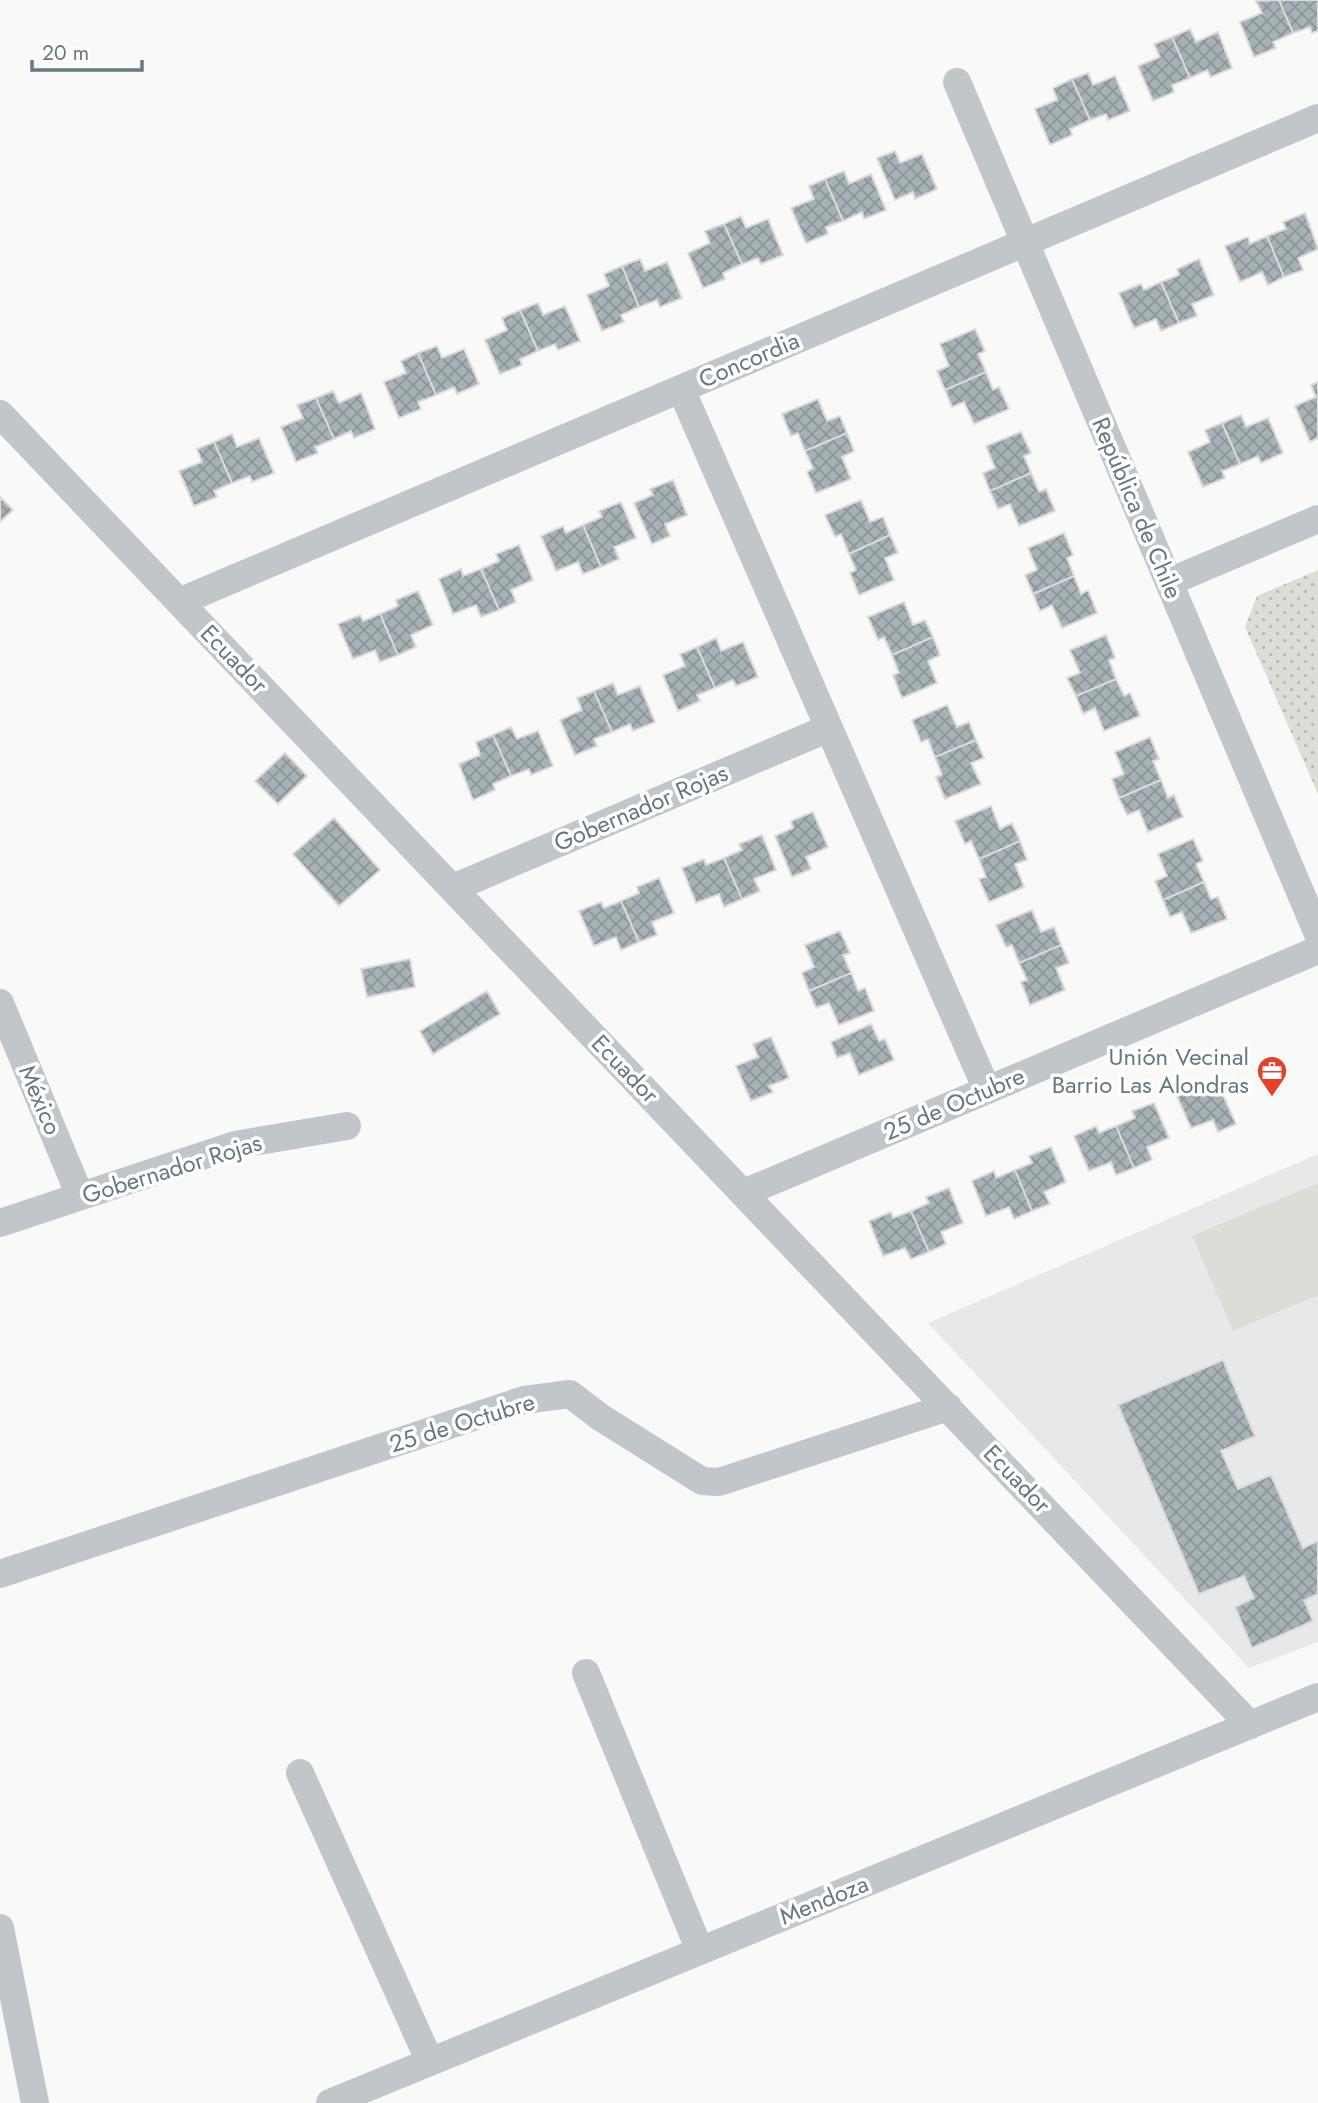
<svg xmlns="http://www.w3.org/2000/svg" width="1318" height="2103" font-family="Jost,sans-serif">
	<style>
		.built { fill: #e7e9e8 }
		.park { fill: url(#park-dots) }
		.pitch { fill: #daded6 }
		.building { fill: url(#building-cross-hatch); stroke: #dbdbd9; stroke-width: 2 }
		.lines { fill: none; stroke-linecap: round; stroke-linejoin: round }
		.minor { stroke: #c0c6c9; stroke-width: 28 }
		.labels { text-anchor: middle; stroke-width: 7; stroke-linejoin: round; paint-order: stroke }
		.street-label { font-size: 24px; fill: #647982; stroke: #fff }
		.poi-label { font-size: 24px; fill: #647982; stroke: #fff; text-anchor: end }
	</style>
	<defs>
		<pattern id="park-dots" width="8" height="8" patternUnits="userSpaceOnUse" patternTransform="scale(1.75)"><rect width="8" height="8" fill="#daded6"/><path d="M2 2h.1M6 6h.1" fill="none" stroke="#b4b9b3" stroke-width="1.8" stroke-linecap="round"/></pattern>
		<pattern id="building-cross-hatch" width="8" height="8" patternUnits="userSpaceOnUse" patternTransform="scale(1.75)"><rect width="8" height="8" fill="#a7b2b6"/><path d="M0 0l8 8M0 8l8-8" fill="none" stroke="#8c9699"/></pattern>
	</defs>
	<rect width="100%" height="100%" fill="#f9f9f7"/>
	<!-- built -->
	<path class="built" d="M 1318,1154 L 1318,1642 L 1249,1668 L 928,1323 Z"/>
	<!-- park -->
	<path class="park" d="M 1318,570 L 1318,794 L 1245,627 L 1257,596 Z"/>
	<!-- pitch -->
	<path class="pitch" d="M 1318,1183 L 1318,1295 L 1233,1331 L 1192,1236 Z"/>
	<!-- building -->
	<path class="building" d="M 1279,0 L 1318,0 L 1318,31 L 1312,33 L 1310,27 L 1293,33 Z
		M 1279,0 L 1293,33 L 1273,42 L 1276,48 L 1254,57 L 1240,22 L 1262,13 L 1256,1 Z
		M 1190,29 L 1196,42 L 1218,32 L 1232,68 L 1211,77 L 1207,70 L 1190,78 L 1172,37 Z
		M 1172,37 L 1190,78 L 1172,85 L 1174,92 L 1153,101 L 1138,66 L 1160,57 L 1154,44 Z
		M 1088,73 L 1093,85 L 1115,76 L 1130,111 L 1108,120 L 1106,114 L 1090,120 L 1072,79 Z
		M 1072,79 L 1090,120 L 1070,129 L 1072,135 L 1050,145 L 1035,109 L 1057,100 L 1053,88 Z
		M 895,151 L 900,163 L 922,154 L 937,189 L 915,199 L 913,192 L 895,200 L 877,158 Z
		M 844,171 L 849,184 L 871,174 L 886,210 L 864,219 L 862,212 L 843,221 L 825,179 Z
		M 825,179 L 843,221 L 826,227 L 828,234 L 806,243 L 791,208 L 814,199 L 809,186 Z
		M 1305,213 L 1318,249 L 1298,258 L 1303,270 L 1284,277 L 1267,236 L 1286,229 L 1283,222 Z
		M 741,216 L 746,228 L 768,219 L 783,255 L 761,264 L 758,258 L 742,264 L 724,224 Z
		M 724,224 L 742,264 L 723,273 L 725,279 L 703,288 L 688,253 L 710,243 L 705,231 Z
		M 1267,236 L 1284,277 L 1268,285 L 1262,272 L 1240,282 L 1225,246 L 1248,237 L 1250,244 Z
		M 640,259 L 645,271 L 667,262 L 682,298 L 660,307 L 657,300 L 639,307 L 622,266 Z
		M 1199,259 L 1214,295 L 1192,304 L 1197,316 L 1179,323 L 1161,282 L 1179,275 L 1177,269 Z
		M 622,266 L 639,307 L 621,315 L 624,322 L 602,331 L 587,295 L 609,286 L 604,274 Z
		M 1161,282 L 1179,323 L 1161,331 L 1156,319 L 1134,328 L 1119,293 L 1141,284 L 1144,290 Z
		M 538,303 L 543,315 L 565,306 L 580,341 L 558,350 L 555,344 L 538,351 L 520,310 Z
		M 520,310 L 538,351 L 520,359 L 522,365 L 500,374 L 485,340 L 507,330 L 502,318 Z
		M 975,329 L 985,351 L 978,354 L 986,372 L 945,390 L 937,371 L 949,366 L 940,344 Z
		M 437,346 L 442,358 L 464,349 L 479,384 L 457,394 L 454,387 L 436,395 L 418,353 Z
		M 418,353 L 436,395 L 418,402 L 421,409 L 399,418 L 384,382 L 406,373 L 401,361 Z
		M 986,372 L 993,390 L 999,387 L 1009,409 L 974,424 L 964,402 L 952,407 L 945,390 Z
		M 1318,382 L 1318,438 L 1310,442 L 1295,406 L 1316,397 L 1311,385 Z
		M 333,391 L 339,403 L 361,393 L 375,429 L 354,438 L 351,431 L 334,439 L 316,398 Z
		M 316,398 L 334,439 L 315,447 L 318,453 L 296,462 L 281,427 L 303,418 L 297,405 Z
		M 818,399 L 827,421 L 840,416 L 847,433 L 805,451 L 798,433 L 791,436 L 782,414 Z
		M 1241,415 L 1246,427 L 1268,418 L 1283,453 L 1261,463 L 1258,456 L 1240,464 L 1222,423 Z
		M 1222,423 L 1240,464 L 1222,471 L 1225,478 L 1203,487 L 1188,452 L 1210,442 L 1205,430 Z
		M 1021,432 L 1031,453 L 1024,456 L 1031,473 L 990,491 L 983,473 L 995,468 L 986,446 Z
		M 847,433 L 854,451 L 842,457 L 851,479 L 816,493 L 807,472 L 813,468 L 805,451 Z
		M 232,434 L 237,447 L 259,438 L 274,473 L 252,482 L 250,476 L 232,483 L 214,442 Z
		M 214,442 L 232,483 L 214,491 L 217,497 L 194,506 L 179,471 L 202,462 L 197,449 Z
		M 1031,473 L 1039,492 L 1046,489 L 1055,511 L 1019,526 L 1010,504 L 998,509 L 990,491 Z
		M 673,480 L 687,515 L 665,524 L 670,536 L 652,544 L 634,503 L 653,495 L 650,489 Z
		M 0,497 L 13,510 L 0,522 Z
		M 861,500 L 870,522 L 883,517 L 890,535 L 849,554 L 841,534 L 835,537 L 825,515 Z
		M 621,502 L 636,538 L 614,547 L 619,559 L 601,567 L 583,525 L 602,517 L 599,511 Z
		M 583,525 L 601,567 L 583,574 L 578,562 L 556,571 L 541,536 L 563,526 L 566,533 Z
		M 1064,533 L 1073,555 L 1067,558 L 1074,576 L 1033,594 L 1025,575 L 1037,570 L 1028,548 Z
		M 890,535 L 898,553 L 885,558 L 894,580 L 859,595 L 850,573 L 856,570 L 849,554 Z
		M 519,545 L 533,580 L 511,590 L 516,602 L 499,610 L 481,569 L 499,561 L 496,554 Z
		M 461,569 L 463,576 L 481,569 L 499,610 L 481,617 L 476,605 L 453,614 L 439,579 Z
		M 1074,576 L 1081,594 L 1088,590 L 1097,613 L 1062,628 L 1052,605 L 1040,611 L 1033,594 Z
		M 418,591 L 433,625 L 411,635 L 416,647 L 398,655 L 380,614 L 398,606 L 396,600 Z
		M 904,602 L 913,625 L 925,620 L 933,637 L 892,655 L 884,637 L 878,640 L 868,617 Z
		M 380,614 L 398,655 L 380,662 L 375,650 L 353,659 L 338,624 L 360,615 L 363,621 Z
		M 1106,635 L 1115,658 L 1109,660 L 1116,679 L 1076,696 L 1067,678 L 1080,673 L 1070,650 Z
		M 933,637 L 940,655 L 928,661 L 937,683 L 902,698 L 893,675 L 899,673 L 892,655 Z
		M 716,638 L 721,651 L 743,642 L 758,677 L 736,686 L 733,680 L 715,688 L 697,647 Z
		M 697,647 L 715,688 L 697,695 L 700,701 L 678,711 L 663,675 L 685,666 L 680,654 Z
		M 1116,679 L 1124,696 L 1130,693 L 1140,716 L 1104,731 L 1095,708 L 1083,714 L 1076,696 Z
		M 613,683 L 618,695 L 640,686 L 655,722 L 633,731 L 630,724 L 612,732 L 594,691 Z
		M 594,691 L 612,732 L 594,739 L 597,746 L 575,755 L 560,720 L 582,710 L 577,698 Z
		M 947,705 L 957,727 L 969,722 L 976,740 L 935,757 L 928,739 L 921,742 L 912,720 Z
		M 511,727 L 517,739 L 538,731 L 553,766 L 531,775 L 529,769 L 511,776 L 493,735 Z
		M 493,735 L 511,776 L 493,784 L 495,790 L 473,800 L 459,764 L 480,755 L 476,742 Z
		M 1150,737 L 1159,759 L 1153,761 L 1161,780 L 1119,798 L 1112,779 L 1124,774 L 1115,752 Z
		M 976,740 L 984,758 L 971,763 L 981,784 L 945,799 L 936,777 L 942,775 L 935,757 Z
		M 285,753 L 307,776 L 278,804 L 255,781 Z
		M 1161,780 L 1168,798 L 1174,795 L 1183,817 L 1148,832 L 1139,810 L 1127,815 L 1119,798 Z
		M 991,806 L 1000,829 L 1012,823 L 1020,841 L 979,859 L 971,841 L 965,844 L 955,821 Z
		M 813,812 L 828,847 L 806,857 L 811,869 L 792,877 L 775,836 L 793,828 L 791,821 Z
		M 334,818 L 380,870 L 339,906 L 293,854 Z
		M 762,835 L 776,870 L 754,879 L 760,891 L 742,899 L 724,858 L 742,850 L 739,844 Z
		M 1193,839 L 1203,861 L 1196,864 L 1204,882 L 1163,900 L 1155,881 L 1167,876 L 1158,854 Z
		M 1020,841 L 1027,860 L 1015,864 L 1024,887 L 989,902 L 979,879 L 986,877 L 979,859 Z
		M 724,858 L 742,899 L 724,907 L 719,894 L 696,903 L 682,868 L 704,859 L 706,865 Z
		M 659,878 L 674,913 L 652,922 L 657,935 L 639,942 L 621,901 L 639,893 L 637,887 Z
		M 1204,882 L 1211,899 L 1218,897 L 1227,919 L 1191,933 L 1182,912 L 1170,917 L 1163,900 Z
		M 621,901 L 639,942 L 621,950 L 616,937 L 594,946 L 579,911 L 601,902 L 604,908 Z
		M 1032,910 L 1041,932 L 1054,927 L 1061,945 L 1019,963 L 1012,945 L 1006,947 L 996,925 Z
		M 840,931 L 850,953 L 843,955 L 851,973 L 809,991 L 802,973 L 814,967 L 805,945 Z
		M 1061,945 L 1069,963 L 1056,968 L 1065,990 L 1030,1005 L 1021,982 L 1027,980 L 1019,963 Z
		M 410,959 L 415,987 L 367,997 L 361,969 Z
		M 851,973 L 858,991 L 865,988 L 874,1011 L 839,1025 L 829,1003 L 816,1008 L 809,991 Z
		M 487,991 L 500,1014 L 433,1054 L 420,1031 Z
		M 871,1024 L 879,1041 L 885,1039 L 894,1060 L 859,1075 L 850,1053 L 837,1058 L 831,1042 Z
		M 771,1037 L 789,1078 L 769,1086 L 773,1092 L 751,1101 L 736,1066 L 758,1057 L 753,1044 Z
		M 1199,1084 L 1201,1090 L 1218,1084 L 1236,1124 L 1218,1132 L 1213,1120 L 1191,1128 L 1176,1094 Z
		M 1154,1103 L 1169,1138 L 1147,1147 L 1152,1160 L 1134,1168 L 1116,1126 L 1135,1118 L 1132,1111 Z
		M 1096,1126 L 1099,1133 L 1116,1126 L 1134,1168 L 1116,1175 L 1111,1162 L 1089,1171 L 1074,1136 Z
		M 1051,1147 L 1066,1182 L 1044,1192 L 1050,1204 L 1032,1211 L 1015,1170 L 1032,1163 L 1029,1156 Z
		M 1015,1170 L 1032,1211 L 1014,1219 L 1009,1207 L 986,1216 L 972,1181 L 994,1171 L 996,1178 Z
		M 949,1188 L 963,1223 L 941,1232 L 946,1244 L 929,1252 L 911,1211 L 929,1203 L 926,1197 Z
		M 911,1211 L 929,1252 L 911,1259 L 905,1248 L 883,1256 L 869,1221 L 891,1212 L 893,1218 Z
		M 1223,1360 L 1255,1436 L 1221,1451 L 1238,1489 L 1271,1475 L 1303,1548 L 1318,1541 L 1318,1594 L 1304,1600 L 1313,1621 L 1252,1648 L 1235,1607 L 1254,1598 L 1244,1576 L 1199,1594 L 1118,1405 Z"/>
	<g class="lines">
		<!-- minor -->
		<path class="minor" d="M 957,82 L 1318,934
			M 681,389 L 987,1090
			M 0,414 L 1250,1725
			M 1169,582 L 1318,519
			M 179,602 L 1318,118
			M 453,888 L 829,728
			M 0,1003 L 80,1196
			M 744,1193 L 1318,950
			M 0,1223 L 235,1145 L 347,1126
			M 0,1574 L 524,1400 L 570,1394 L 600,1417 L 702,1481 L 719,1482 L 948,1407
			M 586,1673 L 700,1951
			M 300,1773 L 430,2062
			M 0,1928 L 35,2103
			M 330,2103 L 1318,1697"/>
	</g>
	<!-- icons -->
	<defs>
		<g id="office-pin" transform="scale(1.575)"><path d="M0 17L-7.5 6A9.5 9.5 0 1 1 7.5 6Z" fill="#e6402a" stroke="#fff"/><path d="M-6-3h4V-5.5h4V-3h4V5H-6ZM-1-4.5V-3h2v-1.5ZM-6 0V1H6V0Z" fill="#fff"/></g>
	</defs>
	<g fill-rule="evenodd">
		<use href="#office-pin" x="1272" y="1071"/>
	</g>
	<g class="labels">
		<!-- street labels -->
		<g class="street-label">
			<text transform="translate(749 360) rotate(-23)" y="8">Concordia</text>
			<text transform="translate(1137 508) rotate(67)" y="8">República de Chile</text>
			<text transform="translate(234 659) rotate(46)" y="8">Ecuador</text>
			<text transform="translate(641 808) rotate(-23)" y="8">Gobernador Rojas</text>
			<text transform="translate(625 1069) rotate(46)" y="8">Ecuador</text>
			<text transform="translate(40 1100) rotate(67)" y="8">México</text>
			<text transform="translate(954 1104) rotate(-23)" y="8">25 de Octubre</text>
			<text transform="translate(172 1169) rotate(-17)" y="8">Gobernador Rojas</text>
			<text transform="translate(462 1423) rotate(-17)" y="8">25 de Octubre</text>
			<text transform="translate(1017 1479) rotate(46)" y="8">Ecuador</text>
			<text transform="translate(824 1900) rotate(-22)" y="8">Mendoza</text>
		</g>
		<!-- poi labels -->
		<g class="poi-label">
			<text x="1249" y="1065">Unión Vecinal<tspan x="1249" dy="28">Barrio Las Alondras</tspan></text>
		</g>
	</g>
	<!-- scale -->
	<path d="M32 60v10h110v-10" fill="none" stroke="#647982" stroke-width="3.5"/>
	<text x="42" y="60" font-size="21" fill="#647982" stroke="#ffffff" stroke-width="5" paint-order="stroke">20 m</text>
</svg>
